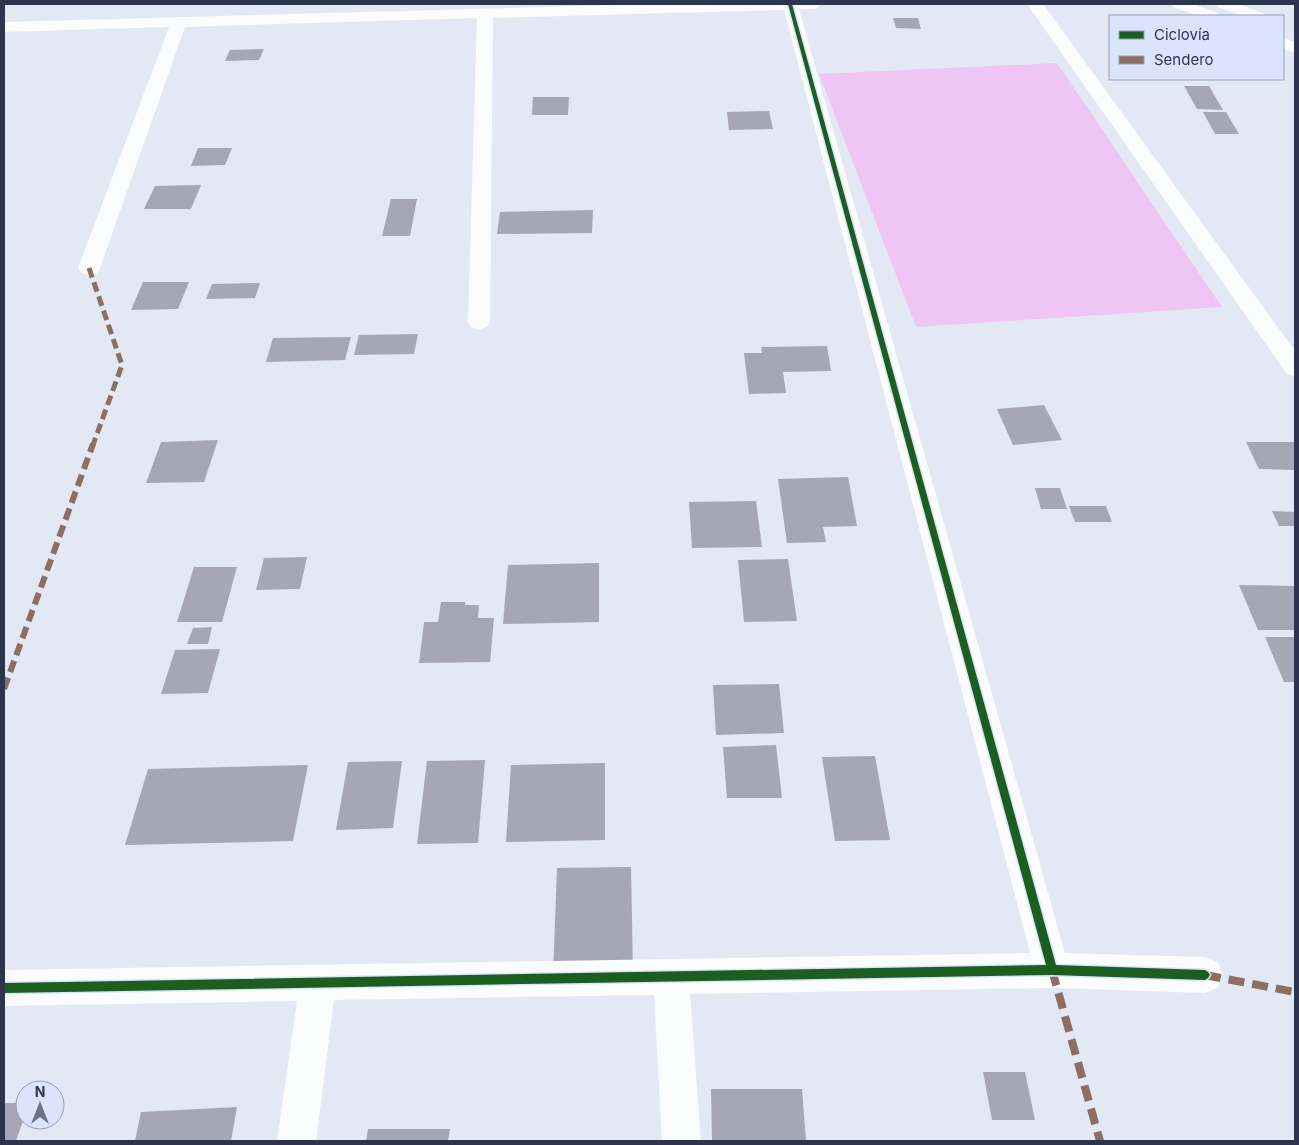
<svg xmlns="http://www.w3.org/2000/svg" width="1299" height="1145" font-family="Inter,sans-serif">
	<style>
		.green { fill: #efc6f3 }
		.building { fill: #a5a6b6 }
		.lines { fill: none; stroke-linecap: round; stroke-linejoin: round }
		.minor { fill: #fbfcfe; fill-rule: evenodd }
		.highway { fill: #fbfcfe; fill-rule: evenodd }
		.quiet-far2 { stroke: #8d6e63; stroke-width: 5; stroke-dasharray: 10 5; stroke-linecap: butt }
		.quiet-far1 { stroke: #8d6e63; stroke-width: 6; stroke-dasharray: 12 6; stroke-linecap: butt }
		.quiet { stroke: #8d6e63; stroke-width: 8; stroke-dasharray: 16 8; stroke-linecap: butt }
		.cycleway-casing { stroke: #dbe4fd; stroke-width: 3 }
		.cycleway { fill: #1b5e20; fill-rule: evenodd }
	</style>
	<rect width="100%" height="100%" fill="#e3e8f5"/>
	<!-- green -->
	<path class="green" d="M 1057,63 L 1222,307 L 916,327 L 819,74 Z"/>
	<!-- building -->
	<path class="building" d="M 893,18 L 918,18 L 921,29 L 896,28 Z
		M 264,49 L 259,60 L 225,61 L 230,50 Z
		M 1184,86 L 1209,86 L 1223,110 L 1197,109 Z
		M 533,97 L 569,97 L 568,115 L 532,115 Z
		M 769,111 L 773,129 L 729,130 L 727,112 Z
		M 1203,112 L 1226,112 L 1239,134 L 1215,134 Z
		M 198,148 L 232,148 L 225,165 L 191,166 Z
		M 201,185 L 191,209 L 144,209 L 155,186 Z
		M 391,199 L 417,199 L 410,236 L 382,236 Z
		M 593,210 L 592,233 L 497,234 L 500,212 Z
		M 143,282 L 189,282 L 178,309 L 131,310 Z
		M 260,283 L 255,298 L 206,299 L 212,284 Z
		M 418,334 L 414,354 L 354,355 L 359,335 Z
		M 351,337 L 345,360 L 266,362 L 273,338 Z
		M 827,346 L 831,371 L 783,372 L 786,393 L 749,394 L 744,353 L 762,353 L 761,347 Z
		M 1044,405 L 1062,440 L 1013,445 L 997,409 Z
		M 218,440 L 204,482 L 146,483 L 161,442 Z
		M 1246,442 L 1295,442 L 1295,470 L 1259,469 Z
		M 848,477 L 857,526 L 823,527 L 826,542 L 787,543 L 778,479 Z
		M 1035,488 L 1060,488 L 1067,509 L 1041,509 Z
		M 756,501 L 762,547 L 692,548 L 689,502 Z
		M 1069,506 L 1106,506 L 1112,522 L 1075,522 Z
		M 1272,511 L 1295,512 L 1295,526 L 1279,526 Z
		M 307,557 L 300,589 L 256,590 L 264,558 Z
		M 788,559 L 797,621 L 744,622 L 738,560 Z
		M 599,563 L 599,622 L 503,624 L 508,565 Z
		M 194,567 L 237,567 L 222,622 L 177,622 Z
		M 1239,585 L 1295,586 L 1295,630 L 1258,630 Z
		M 441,602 L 465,602 L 465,605 L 479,605 L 478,618 L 494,618 L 490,662 L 419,663 L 424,622 L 438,622 Z
		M 212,627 L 208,644 L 187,644 L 193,628 Z
		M 1265,637 L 1295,637 L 1295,682 L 1284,682 Z
		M 220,649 L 208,693 L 161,694 L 175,650 Z
		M 779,684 L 784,733 L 716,735 L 713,685 Z
		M 776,745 L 782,798 L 727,798 L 723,747 Z
		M 875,756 L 890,840 L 835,841 L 822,757 Z
		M 485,760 L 478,843 L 417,844 L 427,761 Z
		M 402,761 L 393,828 L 336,830 L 348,762 Z
		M 605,763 L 605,840 L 506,842 L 511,765 Z
		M 308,765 L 293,841 L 125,845 L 148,769 Z
		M 631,867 L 633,973 L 553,976 L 557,868 Z
		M 983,1072 L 1025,1072 L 1035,1120 L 992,1120 Z
		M 711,1089 L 802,1089 L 806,1141 L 712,1141 Z
		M 4,1103 L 25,1103 L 25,1115 L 16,1141 L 4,1141 Z
		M 237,1107 L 231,1141 L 135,1141 L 141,1112 Z
		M 368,1129 L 450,1129 L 448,1141 L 366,1141 Z"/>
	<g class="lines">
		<!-- minor -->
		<path class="minor" d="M 655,4 L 823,4 L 815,9 L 799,9 L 1065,953 L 1205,957 L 1218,962 L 1223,975 L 1218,988 L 1205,993 L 1052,988 L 690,994 L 701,1141 L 662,1141 L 654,995 L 334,1000 L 316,1141 L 277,1141 L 297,1001 L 4,1006 L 4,970 L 1030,953 L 784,10 L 493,18 L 490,322 L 487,327 L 479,330 L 471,327 L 468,322 L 477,18 L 185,27 L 100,268 L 97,273 L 89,275 L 81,273 L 78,268 L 169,27 L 4,32 L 4,22 Z
			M 1027,4 L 1043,4 L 1295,351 L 1295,376 L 1287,374 Z"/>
		<!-- highway -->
		<path class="highway" d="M 1171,4 L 1193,4 L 1218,13 L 1220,16 L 1198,16 L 1173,7 Z
			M 1216,4 L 1238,4 L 1263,13 L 1265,16 L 1243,16 L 1218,7 Z
			M 1283,38 L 1295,42 L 1295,53 L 1283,49 Z"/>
		<!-- quiet-far2 -->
		<path class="quiet-far2" d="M 89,268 L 122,365 L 93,445"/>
		<!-- quiet-far1 -->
		<path class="quiet-far1" d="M 4,689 L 93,444"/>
		<!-- quiet -->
		<path class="quiet" d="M 1052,970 L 1100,1141
			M 1205,975 L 1295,992"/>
		<!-- cycleway casing -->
		<g class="cycleway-casing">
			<path id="cycleway" d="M 788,4 L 792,4 L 1056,965 L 1205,970 L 1208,972 L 1210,975 L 1208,978 L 1205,980 L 1052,975 L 4,993 L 4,983 L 1046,965 Z"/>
		</g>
		<!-- cycleway -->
		<use href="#cycleway" class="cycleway"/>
	</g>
	<!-- border -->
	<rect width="1299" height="1145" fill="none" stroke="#2d354e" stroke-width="10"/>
	<!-- legend -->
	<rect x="1109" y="15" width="175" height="65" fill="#dbe4fd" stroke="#959eb7"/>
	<rect x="1119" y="31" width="25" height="8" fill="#1b5e20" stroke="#959eb7"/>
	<text x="1154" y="40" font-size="15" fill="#2d354e">Ciclovía</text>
	<rect x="1119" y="56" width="25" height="8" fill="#8d6e63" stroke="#959eb7"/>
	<text x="1154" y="65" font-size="15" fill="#2d354e">Sendero</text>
	<!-- north arrow -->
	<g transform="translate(40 1105)"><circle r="24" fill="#dbe4fd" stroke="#959eb7"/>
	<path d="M0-4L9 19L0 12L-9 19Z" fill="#6d7488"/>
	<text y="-8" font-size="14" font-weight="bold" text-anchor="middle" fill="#2d354e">N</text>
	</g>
</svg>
